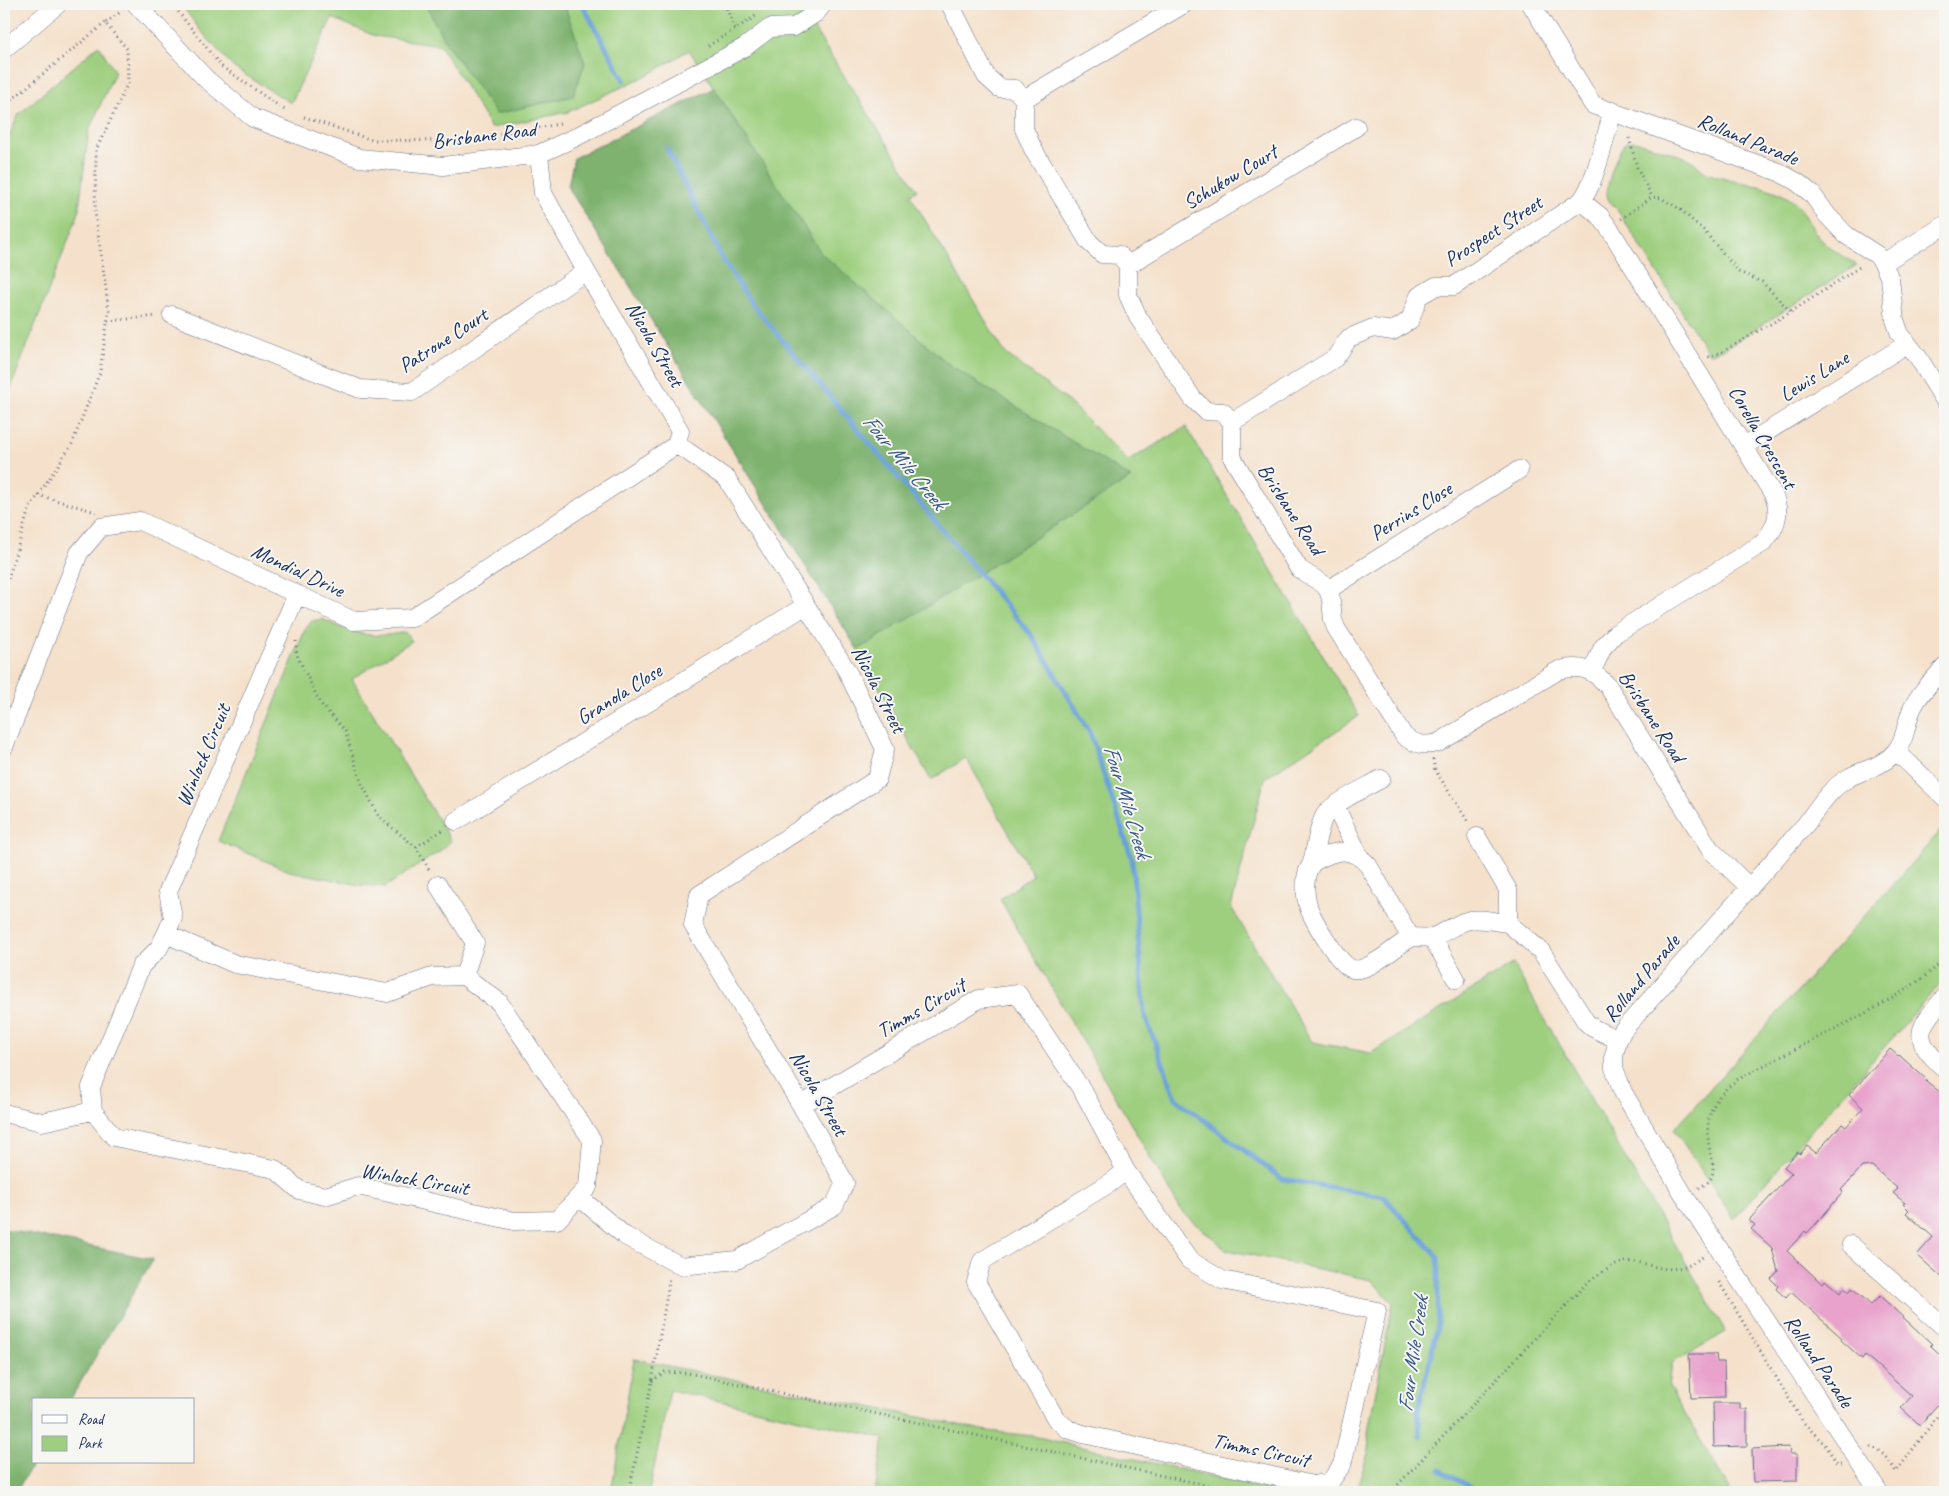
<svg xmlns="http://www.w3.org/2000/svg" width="1949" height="1496" font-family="Caveat,sans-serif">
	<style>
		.green { fill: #9ecf7f; stroke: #5c7f6e }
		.forest { fill: #7eb26e; stroke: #4c7066 }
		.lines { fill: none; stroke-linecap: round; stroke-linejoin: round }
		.stream { stroke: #6ba1d8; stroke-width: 5 }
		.building { fill: #e8a2cc }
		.minor-casing { stroke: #676d84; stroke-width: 19 }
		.path { stroke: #676d84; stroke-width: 3; stroke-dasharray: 1 4; stroke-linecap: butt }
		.minor { stroke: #fff; stroke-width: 18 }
		.labels { text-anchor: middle; stroke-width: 4; stroke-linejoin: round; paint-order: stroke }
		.street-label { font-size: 21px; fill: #1b2f5e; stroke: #f6f6f2 }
		.water-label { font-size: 22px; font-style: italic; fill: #375789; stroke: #f6f6f2 }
	</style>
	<rect width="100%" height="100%" fill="#f6f6f2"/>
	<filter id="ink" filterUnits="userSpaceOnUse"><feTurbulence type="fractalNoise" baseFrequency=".02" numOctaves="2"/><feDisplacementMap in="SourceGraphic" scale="10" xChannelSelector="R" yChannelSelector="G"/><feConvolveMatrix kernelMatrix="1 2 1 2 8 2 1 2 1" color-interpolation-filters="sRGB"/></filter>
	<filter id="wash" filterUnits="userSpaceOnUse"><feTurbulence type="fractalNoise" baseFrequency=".0096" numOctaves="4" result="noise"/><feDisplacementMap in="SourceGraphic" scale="20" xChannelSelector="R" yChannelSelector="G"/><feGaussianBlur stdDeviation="1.12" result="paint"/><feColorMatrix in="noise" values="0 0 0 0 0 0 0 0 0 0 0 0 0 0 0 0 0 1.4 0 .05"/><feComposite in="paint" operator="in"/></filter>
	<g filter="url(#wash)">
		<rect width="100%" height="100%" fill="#f5e1cb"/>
		<!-- green -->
		<path class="green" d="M 181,4 L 798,4 L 917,190 L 910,195 L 1005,353 L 1070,403 L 1128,461 L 1186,427 L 1359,716 L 1265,778 L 1231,907 L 1312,1042 L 1371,1053 L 1513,964 L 1726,1332 L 1672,1363 L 1669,1387 L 1731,1492 L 1356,1492 L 1369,1450 L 1368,1432 L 1393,1303 L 1371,1280 L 1227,1250 L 1182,1212 L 1000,899 L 1033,875 L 966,758 L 931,780 L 858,650 L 568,187 L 574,158 L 714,88 L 689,50 L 650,74 L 568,112 L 491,128 L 440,45 L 375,36 L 332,18 L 291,103 L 234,68 L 200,30 Z
			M 99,45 L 115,72 L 89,130 L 78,215 L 4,405 L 4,147 L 19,114 Z
			M 1635,141 C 1650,146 1680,154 1692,161 C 1698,165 1701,170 1707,173 C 1735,185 1769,182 1794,202 C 1804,210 1809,225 1818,236 C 1828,248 1844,257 1857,265 L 1725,348 L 1709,354 L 1616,208 C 1612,204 1608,201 1607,195 C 1607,182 1617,151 1626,142 Z
			M 322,619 C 354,633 369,640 405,632 L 412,641 L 352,679 L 451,841 L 440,851 L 385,887 L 360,885 L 289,871 L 218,841 L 305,630 L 312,621 Z
			M 1945,826 L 1945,978 L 1734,1219 L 1674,1129 Z
			M 634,1359 L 988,1431 L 1033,1436 L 1282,1492 L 875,1492 L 884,1438 L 670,1390 L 649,1492 L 611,1492 Z"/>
		<!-- forest -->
		<path class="forest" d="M 425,4 L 564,4 L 585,63 L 573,96 L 496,114 L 446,43 Z
			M 714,88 L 821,253 L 951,366 L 1131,478 L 858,650 L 568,187 L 574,158 Z
			M 4,1229 L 153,1259 L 70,1400 L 34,1400 L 34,1462 L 16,1492 L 4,1492 Z"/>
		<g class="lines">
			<!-- stream -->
			<path class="stream" d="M 582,4 L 624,80
				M 667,149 L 723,260 L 751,303 L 1032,636 L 1090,733 L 1132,859 L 1144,1013 L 1176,1099 L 1282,1179 L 1383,1196 L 1438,1257 L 1438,1324 L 1418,1411 L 1420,1436
				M 1440,1470 L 1479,1492"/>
		</g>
		<g id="blocks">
			<!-- building -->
			<path class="building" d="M 1890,1049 L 1898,1056 L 1899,1055 L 1927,1080 L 1926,1081 L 1945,1096 L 1945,1280 L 1917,1255 L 1933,1237 L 1906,1213 L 1909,1210 L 1903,1204 L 1905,1203 L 1893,1193 L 1898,1189 L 1872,1166 L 1862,1167 L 1841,1190 L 1843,1192 L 1814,1226 L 1807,1233 L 1805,1231 L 1787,1251 L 1816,1278 L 1823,1283 L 1825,1280 L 1840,1293 L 1844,1288 L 1849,1292 L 1852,1288 L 1871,1305 L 1880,1296 L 1932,1344 L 1930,1345 L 1945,1359 L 1945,1396 L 1920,1425 L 1901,1408 L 1912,1396 L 1865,1355 L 1862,1359 L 1841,1340 L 1842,1338 L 1791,1292 L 1786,1298 L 1776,1289 L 1778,1286 L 1771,1279 L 1778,1271 L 1772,1248 L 1751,1229 L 1755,1225 L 1749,1220 L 1792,1173 L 1784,1167 L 1797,1152 L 1800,1154 L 1807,1146 L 1816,1153 L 1842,1124 L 1846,1127 L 1863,1108 L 1849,1095 Z
				M 1689,1354 L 1716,1354 L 1717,1362 L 1724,1362 L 1725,1397 L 1691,1398 Z
				M 1713,1403 L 1740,1403 L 1740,1409 L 1747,1409 L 1747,1446 L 1714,1447 Z
				M 1789,1447 L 1790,1454 L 1797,1454 L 1797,1481 L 1753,1482 L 1752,1449 Z"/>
		</g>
	</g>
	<g filter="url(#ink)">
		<use href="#blocks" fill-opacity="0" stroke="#676d84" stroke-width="1"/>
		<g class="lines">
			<!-- minor casing -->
			<g class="minor-casing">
				<path id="minor" d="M 136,4 L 206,79 L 253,118 L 359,158 L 443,166 L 539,154 L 574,138 L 745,47 L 770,28 L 794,27 L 816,13 L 823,4
					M 950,4 L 986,76 L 999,88 L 1015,89 L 1024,99 L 1024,129 L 1034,151 L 1089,242 L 1102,254 L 1119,255 L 1128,265 L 1128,295 L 1138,317 L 1193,399 L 1206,411 L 1223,412 L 1232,422 L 1232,457 L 1299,569 L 1323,584 L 1328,590 L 1331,599 L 1333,620 L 1336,628 L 1404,736 C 1415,745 1425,746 1438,743 L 1559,670 C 1582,665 1592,669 1608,686 L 1710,849 L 1750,888
					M 1531,4 L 1593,105 L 1779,172 L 1797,182 L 1812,194 L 1827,215 L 1846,235 L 1877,255 L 1883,263 L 1890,279 L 1895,320 L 1900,334 L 1918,357 L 1945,401
					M 4,49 L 58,4
					M 1024,99 L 1184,4
					M 539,154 L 543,193 L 586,271 L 680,431 L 676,445 L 687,451 L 727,479 L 847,671 L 885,749 L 877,779 L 699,895 L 693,925 L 801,1105 L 845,1183 L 834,1206 L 737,1260 L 681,1266 L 625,1236 L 579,1197
					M 1581,201 L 1600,216 L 1611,231 L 1773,494 C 1782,513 1776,528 1763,543 L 1616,633 L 1603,647 L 1592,671
					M 1883,263 L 1945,225
					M 1128,265 L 1356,127
					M 172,315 L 360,389 L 412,392 L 586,271
					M 1232,422 L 1335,358 L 1349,338 L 1373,328 L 1393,331 L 1410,320 L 1419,296 L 1436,286 L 1454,286 L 1581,201 C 1595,185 1606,133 1613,111
					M 1744,446 L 1907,344
					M 1328,590 L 1519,470
					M 4,747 L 79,553 L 101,527 L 140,521 L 354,621 L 412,618 L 676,445
					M 1896,751 L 1945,798
					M 1335,806 L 1359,855
					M 456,821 L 805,606
					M 1477,837 L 1508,890 L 1508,923
					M 1312,862 C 1316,849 1318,823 1327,812 C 1337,801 1367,787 1381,779
					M 438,885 L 475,943 L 464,976
					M 1508,923 L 1541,951 L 1586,1022 L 1593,1028 L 1618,1040
					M 166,934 L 159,948 L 141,966 L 91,1087 L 93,1111 L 114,1137 L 275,1169 L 299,1190 L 325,1196 L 358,1186 L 514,1221 L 557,1220 L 588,1187 L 592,1140 L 499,1002 L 464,976 L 432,977 L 387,993 L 235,964 L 166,934 L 173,918 L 168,891 L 297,594
					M 1432,937 L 1456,979
					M 1411,938 L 1368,865 C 1351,846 1337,850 1317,860 C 1303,867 1304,892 1308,905 C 1311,918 1338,962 1350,968 C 1366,976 1395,946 1409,939 C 1415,935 1424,939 1432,937 C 1443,934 1454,925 1466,921 C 1478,917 1496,922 1508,923
					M 1945,997 C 1917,1029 1910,1038 1945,1069
					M 801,1105 L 979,999 L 1018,994 L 1084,1093 L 1126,1171 L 1189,1260 L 1222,1280 L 1377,1311 L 1342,1465 L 1330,1482 L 1313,1485 L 1083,1434 L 1068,1429 L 1056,1419 L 976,1282 L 982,1261 L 1110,1183 L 1126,1171
					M 4,1113 L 42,1122 L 93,1111
					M 1851,1245 L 1945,1328
					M 1879,1492 L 1685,1197 L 1623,1092 L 1614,1068 L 1614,1055 L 1618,1040 L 1623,1030 L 1806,824 C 1819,806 1830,788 1850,777 C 1866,769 1884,766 1896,751 C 1906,739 1906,722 1912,709 C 1920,692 1934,679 1945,667"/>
			</g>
			<!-- path -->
			<path class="path" d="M 172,4 L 221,66 L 286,111
				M 725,4 L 735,29
				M 773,9 L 794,6
				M 708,46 L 756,16
				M 4,106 L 105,23
				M 304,117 L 372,140 L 458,141 L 560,124
				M 1629,138 L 1637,167 L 1652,197
				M 1621,219 L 1652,197 L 1661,198 L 1680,209 L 1705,232 L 1739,272 L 1762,282 L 1791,312
				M 108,321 L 157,316
				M 1708,357 L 1724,351 L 1791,312 L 1861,266
				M 38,495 L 96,512
				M 4,593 L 29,509 L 72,444 L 100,372 L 109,310 L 95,212 L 96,150 L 128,83 L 127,49 L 105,23 L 122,11
				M 296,641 L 296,653 L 320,703 L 345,731 L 361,782 L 379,817 L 416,847 L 430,871
				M 4,647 L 5,653 L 4,685
				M 1433,759 L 1435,770 L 1469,823
				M 416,847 L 443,830
				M 1699,1188 C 1703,1185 1709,1183 1711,1178 C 1715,1170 1712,1159 1710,1151 C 1703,1118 1712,1098 1738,1079 C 1769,1063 1801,1046 1833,1030 C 1872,1010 1912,990 1945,959
				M 1719,1282 L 1803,1422 L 1827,1447 L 1837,1463 L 1841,1463
				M 652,1381 L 665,1372 L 688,1373 L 1238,1492
				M 1870,1447 C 1884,1450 1889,1460 1896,1472 L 1945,1406
				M 629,1492 L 652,1381 L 670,1277
				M 1391,1492 L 1587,1283 C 1599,1275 1611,1265 1625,1262 C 1634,1261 1643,1263 1652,1266 C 1674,1272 1684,1268 1703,1257"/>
			<!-- minor -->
			<use href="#minor" class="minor"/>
		</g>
	</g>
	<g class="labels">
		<!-- street labels -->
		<g class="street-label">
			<text transform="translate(484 135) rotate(-7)" y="7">Brisbane Road</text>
			<text transform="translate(1748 139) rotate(22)" y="7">Rolland Parade</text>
			<text transform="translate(1230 177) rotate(-31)" y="7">Schukow Court</text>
			<text transform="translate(1493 231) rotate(-33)" y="7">Prospect Street</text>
			<text transform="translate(443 340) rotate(-33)" y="7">Patrone Court</text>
			<text transform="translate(655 344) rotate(60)" y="7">Nicola Street</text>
			<text transform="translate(1814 376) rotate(-32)" y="7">Lewis Lane</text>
			<text transform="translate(1763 437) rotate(60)" y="7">Corella Crescent</text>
			<text transform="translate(1291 509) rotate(57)" y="7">Brisbane Road</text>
			<text transform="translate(1411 511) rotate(-32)" y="7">Perrins Close</text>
			<text transform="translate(298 570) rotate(25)" y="7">Mondial Drive</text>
			<text transform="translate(879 689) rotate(63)" y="7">Nicola Street</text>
			<text transform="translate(619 694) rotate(-32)" y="7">Granola Close</text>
			<text transform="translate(1652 716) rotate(57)" y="7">Brisbane Road</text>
			<text transform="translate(203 755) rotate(-67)" y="7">Winlock Circuit</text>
			<text transform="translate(1641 978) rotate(-50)" y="7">Rolland Parade</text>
			<text transform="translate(921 1008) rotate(-30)" y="7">Timms Circuit</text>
			<text transform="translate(819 1093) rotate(60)" y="7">Nicola Street</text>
			<text transform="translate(415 1179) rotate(10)" y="7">Winlock Circuit</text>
			<text transform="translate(1819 1361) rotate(56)" y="7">Rolland Parade</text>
			<text transform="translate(1261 1450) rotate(12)" y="7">Timms Circuit</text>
		</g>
		<!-- water labels -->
		<g class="water-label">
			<text transform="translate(905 461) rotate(50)" y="8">Four Mile Creek</text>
			<text transform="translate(1128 801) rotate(73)" y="8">Four Mile Creek</text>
			<text transform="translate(1412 1354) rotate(-82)" y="8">Four Mile Creek</text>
		</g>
	</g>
	<!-- margin -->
	<rect width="1949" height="1496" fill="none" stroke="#f6f6f2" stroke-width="20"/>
	<!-- legend -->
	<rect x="32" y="1398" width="162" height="65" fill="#f6f6f2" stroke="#9ea6b7"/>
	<rect x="42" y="1415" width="25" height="8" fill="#ffffff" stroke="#9ea6b7"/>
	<text x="78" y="1424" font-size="15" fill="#1b2f5e">Road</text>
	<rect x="42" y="1436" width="25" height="15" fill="#9ecf7f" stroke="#9ea6b7"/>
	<text x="78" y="1448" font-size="15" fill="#1b2f5e">Park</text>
</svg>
